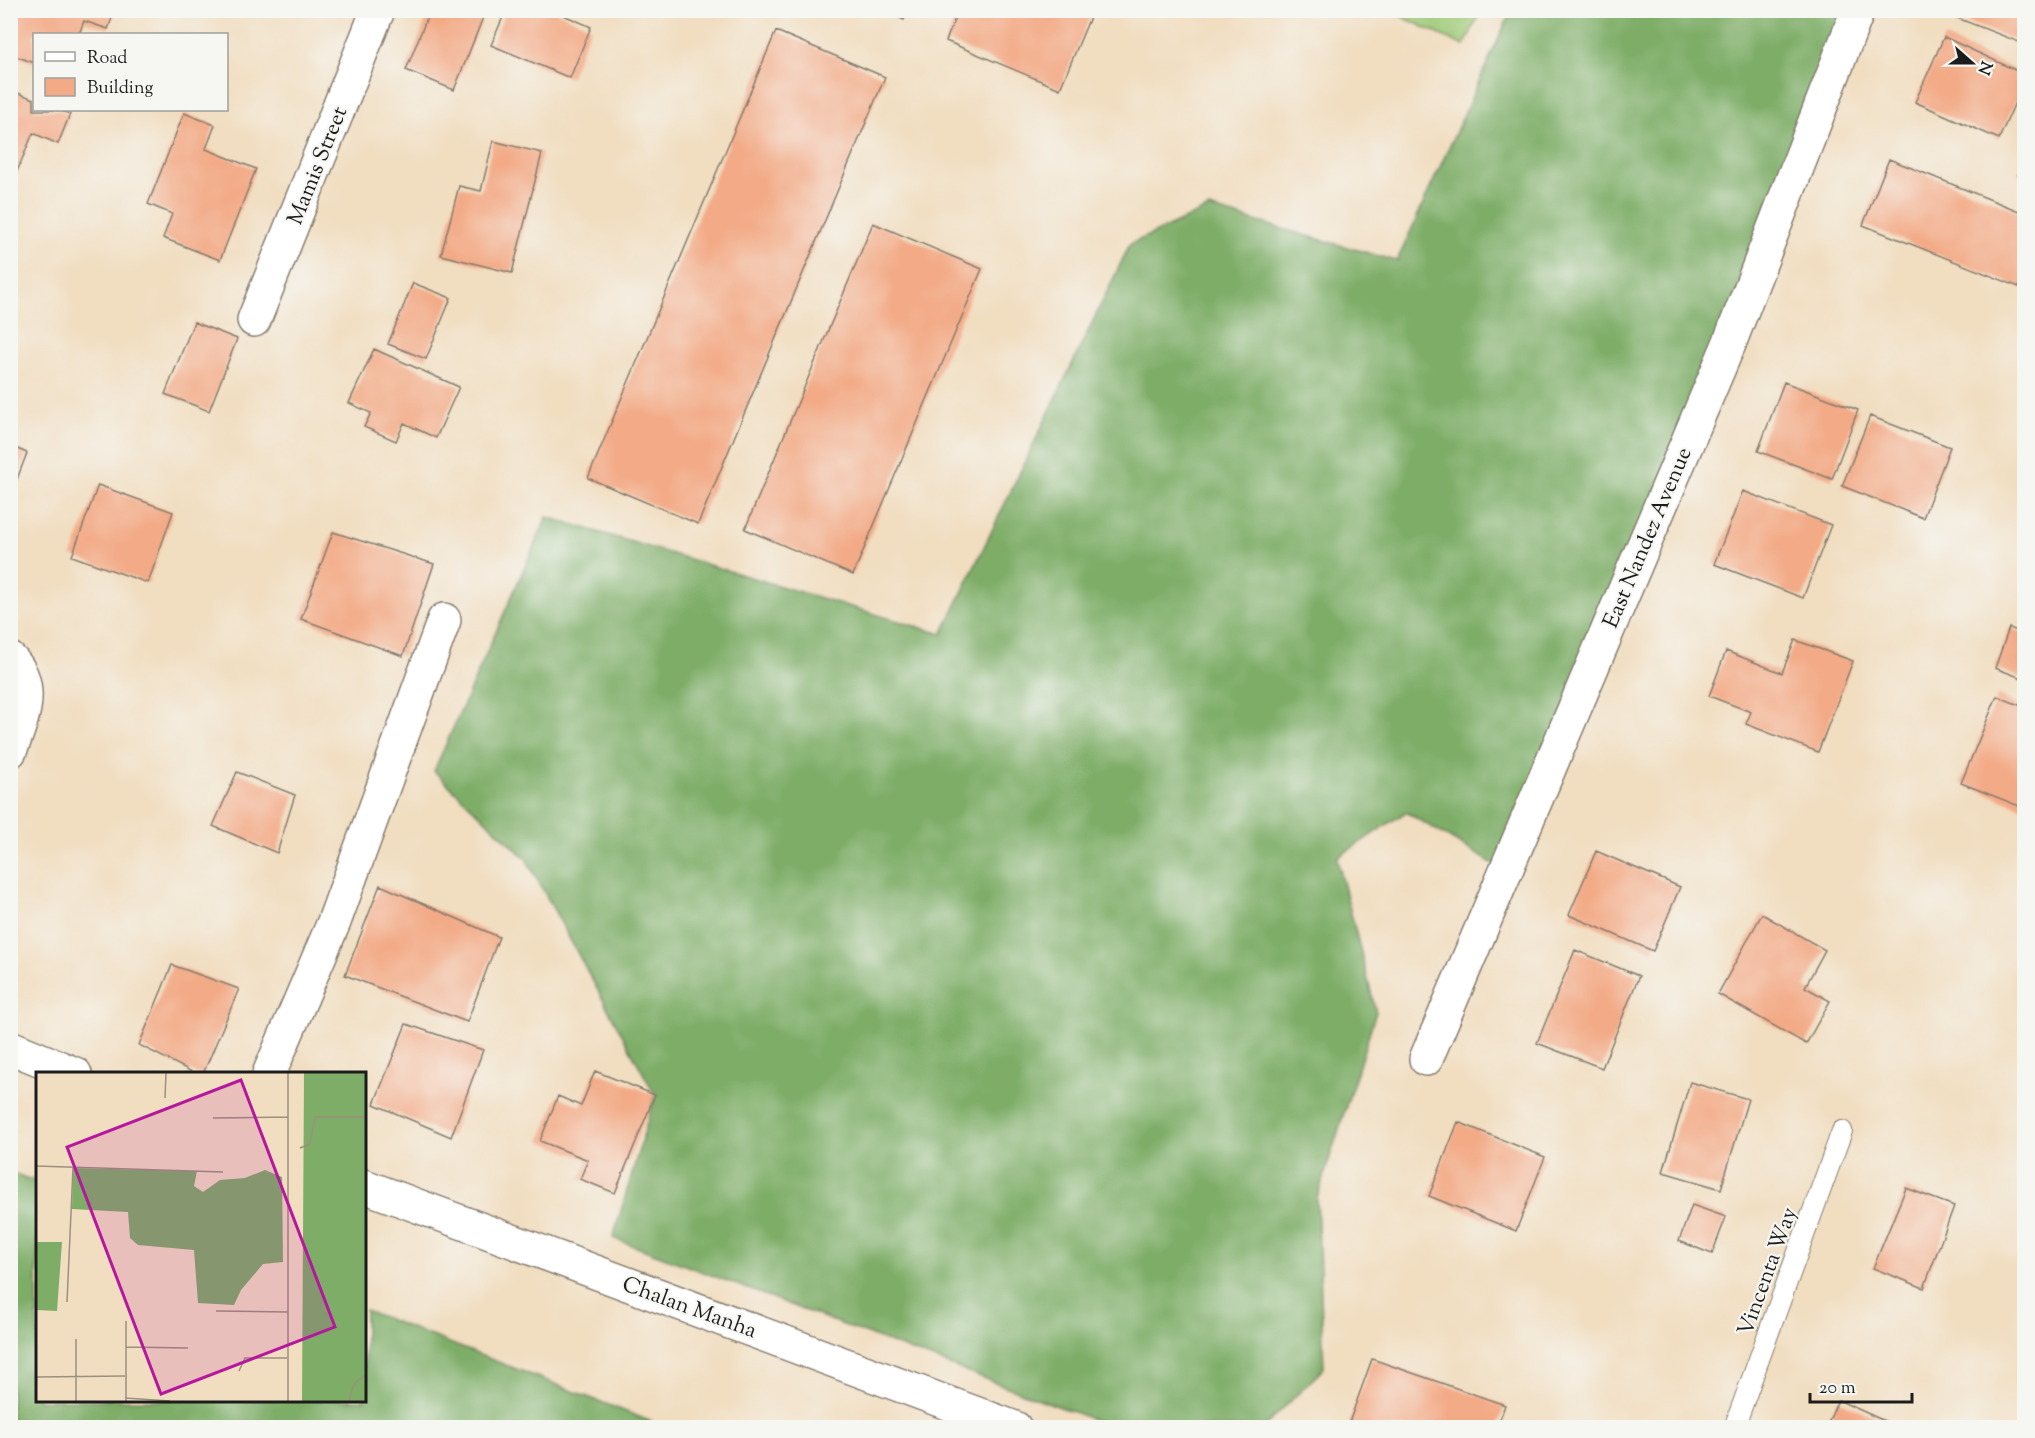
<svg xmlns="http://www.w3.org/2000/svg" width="2035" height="1438" font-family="'Sorts Mill Goudy',serif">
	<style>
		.green { fill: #9ec976; stroke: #5d7249; stroke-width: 1.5 }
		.forest { fill: #7ead67; stroke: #4d6442; stroke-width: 1.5 }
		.building { fill: #f3aa86 }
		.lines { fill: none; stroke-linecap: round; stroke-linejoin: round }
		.lane-casing { stroke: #867c6e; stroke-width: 22 }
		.street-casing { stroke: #867c6e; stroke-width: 36 }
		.lane { stroke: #fff; stroke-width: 20 }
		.street { stroke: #fff; stroke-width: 33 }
		.labels { text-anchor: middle; stroke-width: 4.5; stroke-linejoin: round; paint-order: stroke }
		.street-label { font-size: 22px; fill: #1c1c1c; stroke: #f6f6f2 }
		.inset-road { fill: none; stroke: #9c907e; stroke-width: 1.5 }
		.view { fill: #b5179e; fill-opacity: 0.15; stroke: #b5179e; stroke-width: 3 }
		.inset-edge { fill: none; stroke: #1c1c1c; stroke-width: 3 }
	</style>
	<rect width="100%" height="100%" fill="#f6f6f2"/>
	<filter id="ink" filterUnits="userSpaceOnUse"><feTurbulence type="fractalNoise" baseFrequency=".0167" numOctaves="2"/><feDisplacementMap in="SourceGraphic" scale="12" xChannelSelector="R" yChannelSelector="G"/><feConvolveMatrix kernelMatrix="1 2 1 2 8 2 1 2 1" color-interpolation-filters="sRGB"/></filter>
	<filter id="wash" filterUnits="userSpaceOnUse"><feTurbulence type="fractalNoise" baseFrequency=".008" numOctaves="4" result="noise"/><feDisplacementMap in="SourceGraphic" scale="24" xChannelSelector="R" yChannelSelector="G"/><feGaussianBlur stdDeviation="1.35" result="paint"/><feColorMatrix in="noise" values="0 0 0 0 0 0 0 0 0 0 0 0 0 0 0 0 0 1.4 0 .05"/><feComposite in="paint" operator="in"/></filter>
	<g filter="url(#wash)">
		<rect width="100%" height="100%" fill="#f1ddbf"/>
		<!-- green -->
		<path class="green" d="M 1390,11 L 1481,11 L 1464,46 Z"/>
		<!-- forest -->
		<path class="forest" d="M 1511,11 L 1856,11 L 1505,871 L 1406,812 L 1337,858 L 1376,1012 L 1317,1198 L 1324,1368 L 1264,1427 L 1113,1427 L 613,1238 L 655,1095 L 526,859 L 434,771 L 547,517 L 942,634 L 1130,244 L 1209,208 L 1397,261 Z
			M 10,1172 L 37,1182 L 38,1400 L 364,1400 L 365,1310 L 665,1427 L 11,1427 Z"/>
		<g id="blocks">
			<!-- building -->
			<path class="building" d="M 13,10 L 115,10 L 108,29 L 84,21 L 79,34 L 34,34 L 34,63 L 10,54 L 10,17 Z
				M 430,10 L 486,10 L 454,90 L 406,70 Z
				M 506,10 L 552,10 L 591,27 L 570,78 L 491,45 Z
				M 881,10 L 908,10 L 904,20 Z
				M 958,10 L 1093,10 L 1060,89 L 946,41 Z
				M 1939,10 L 2024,10 L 2024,44 L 1939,11 Z
				M 776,31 L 885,77 L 698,524 L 588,478 Z
				M 1944,37 L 2024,74 L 2024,82 L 1999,139 L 1915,102 Z
				M 10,90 L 34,99 L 34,110 L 59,110 L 70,114 L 58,144 L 33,133 L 11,186 Z
				M 184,113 L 215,125 L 206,149 L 256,169 L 220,260 L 163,238 L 172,214 L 148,204 Z
				M 493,141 L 542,153 L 512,273 L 441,255 L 459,186 L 481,191 Z
				M 2024,158 L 2024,177 L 2018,175 Z
				M 1889,159 L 2024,213 L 2024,289 L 1863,225 Z
				M 873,223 L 982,269 L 853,575 L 745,529 Z
				M 413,283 L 451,298 L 426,359 L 388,344 Z
				M 194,322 L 237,339 L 209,411 L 165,394 Z
				M 374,349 L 459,387 L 436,438 L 404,423 L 396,441 L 364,427 L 371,413 L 349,403 Z
				M 1784,382 L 1858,410 L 1832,479 L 1758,451 Z
				M 1870,416 L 1950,447 L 1923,518 L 1842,486 Z
				M 10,446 L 27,453 L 11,495 L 10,495 Z
				M 98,485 L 173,512 L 148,583 L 72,556 Z
				M 1743,491 L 1831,525 L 1803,598 L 1714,564 Z
				M 333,532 L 434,564 L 403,656 L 301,619 Z
				M 2009,628 L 2024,633 L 2024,679 L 1995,668 Z
				M 1795,640 L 1853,661 L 1818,752 L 1746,724 L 1751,712 L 1709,696 L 1726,651 L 1782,673 Z
				M 1997,696 L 2024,707 L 2024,808 L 1961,783 Z
				M 237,772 L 295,795 L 277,853 L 213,826 Z
				M 1596,851 L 1680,887 L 1653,951 L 1569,915 Z
				M 380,885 L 499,937 L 467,1022 L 345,975 Z
				M 1762,914 L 1825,950 L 1805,987 L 1830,1001 L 1806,1044 L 1718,994 Z
				M 1575,950 L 1639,976 L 1602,1068 L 1537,1043 Z
				M 172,965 L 239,989 L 203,1074 L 196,1074 L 139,1045 Z
				M 406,1024 L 483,1050 L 451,1137 L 374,1104 Z
				M 595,1071 L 655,1095 L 615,1193 L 580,1179 L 588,1160 L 540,1141 L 558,1096 L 581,1106 Z
				M 1690,1082 L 1748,1099 L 1721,1189 L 1663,1172 Z
				M 1458,1122 L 1545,1157 L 1516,1231 L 1429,1196 Z
				M 1906,1188 L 1954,1206 L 1924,1288 L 1873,1268 Z
				M 1692,1205 L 1726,1217 L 1712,1254 L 1679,1241 Z
				M 1372,1359 L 1505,1405 L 1497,1428 L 1347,1428 Z
				M 1838,1400 L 1900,1428 L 1826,1428 Z"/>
		</g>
	</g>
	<g filter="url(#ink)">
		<use href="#blocks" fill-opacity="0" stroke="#867c6e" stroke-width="1.5"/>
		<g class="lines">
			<!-- lane casing -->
			<g class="lane-casing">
				<path id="lane" d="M 1734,1428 L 1842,1131"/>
			</g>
			<!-- street casing -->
			<g class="street-casing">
				<path id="street" d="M 254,320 L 378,10
					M 10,659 C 37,685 22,722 10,751
					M 10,1047 L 75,1074
					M 1426,1059 L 1729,344 L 1858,10
					M 269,1074 L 334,922 L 444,620
					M 364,1186 L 1015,1428"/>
			</g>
			<!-- lane -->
			<use href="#lane" class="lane"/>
			<!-- street -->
			<use href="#street" class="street"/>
		</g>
	</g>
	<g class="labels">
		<!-- street labels -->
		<g class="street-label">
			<text transform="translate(316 165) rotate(-68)" y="8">Mamis Street</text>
			<text transform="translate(1646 537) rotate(-67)" y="8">East Nandez Avenue</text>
			<text transform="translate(1766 1271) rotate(-70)" y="8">Vincenta Way</text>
			<text transform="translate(690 1306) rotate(20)" y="8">Chalan Manha</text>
		</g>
	</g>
	<!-- overview -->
	<g transform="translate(36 1072)">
		<rect width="330" height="330" fill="#f1ddbf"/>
		<path d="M 268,1 L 330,1 L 330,329 L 266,329 ZM 37,96 L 161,99 L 158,114 L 167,120 L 184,108 L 209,106 L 229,98 L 246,105 L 247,190 L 227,192 L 205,218 L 198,233 L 162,231 L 158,178 L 102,173 L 94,166 L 92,140 L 36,137 ZM 0,170 L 26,170 L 21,239 L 0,238 Z" fill="#7ead67"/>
		<path class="inset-road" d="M 129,26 L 130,1M 177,46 L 252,45M 264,76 L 274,72 L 279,45 L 330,45M 0,94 L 187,100M 31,230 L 37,96M 180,239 L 252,240M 40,267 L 40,329M 90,275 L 152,276M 203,299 L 209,286 L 251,286M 0,305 L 89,304M 89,326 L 134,329M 90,329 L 90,249M 252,329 L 252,1M 313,329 L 318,312 L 330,302"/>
		<path class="view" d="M 205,8 L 299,255 L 125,322 L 31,75 Z"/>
		<rect width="330" height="330" class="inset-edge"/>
	</g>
	<!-- margin -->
	<rect width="2035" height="1438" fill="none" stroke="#f6f6f2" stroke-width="36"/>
	<!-- legend -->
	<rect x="33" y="33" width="195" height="78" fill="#f6f6f2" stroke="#9f9f9c" stroke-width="1.5"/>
	<rect x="45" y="52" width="30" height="9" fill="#ffffff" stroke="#9f9f9c" stroke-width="1.5"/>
	<text x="87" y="63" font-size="18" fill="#1c1c1c">Road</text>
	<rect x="45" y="78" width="30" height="18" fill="#f3aa86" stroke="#9f9f9c" stroke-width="1.5"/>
	<text x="87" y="93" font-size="18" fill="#1c1c1c">Building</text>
	<!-- north arrow -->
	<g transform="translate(1972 63) rotate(111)" stroke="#f6f6f2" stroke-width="4.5" paint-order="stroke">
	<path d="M0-4.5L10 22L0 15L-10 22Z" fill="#1c1c1c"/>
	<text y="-9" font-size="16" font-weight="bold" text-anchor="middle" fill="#1c1c1c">N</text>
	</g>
	<!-- scale -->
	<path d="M1810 1393v9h102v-9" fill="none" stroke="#1c1c1c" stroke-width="3"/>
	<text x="1819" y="1393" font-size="18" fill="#1c1c1c" stroke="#f6f6f2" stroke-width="4.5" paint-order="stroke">20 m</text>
</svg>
